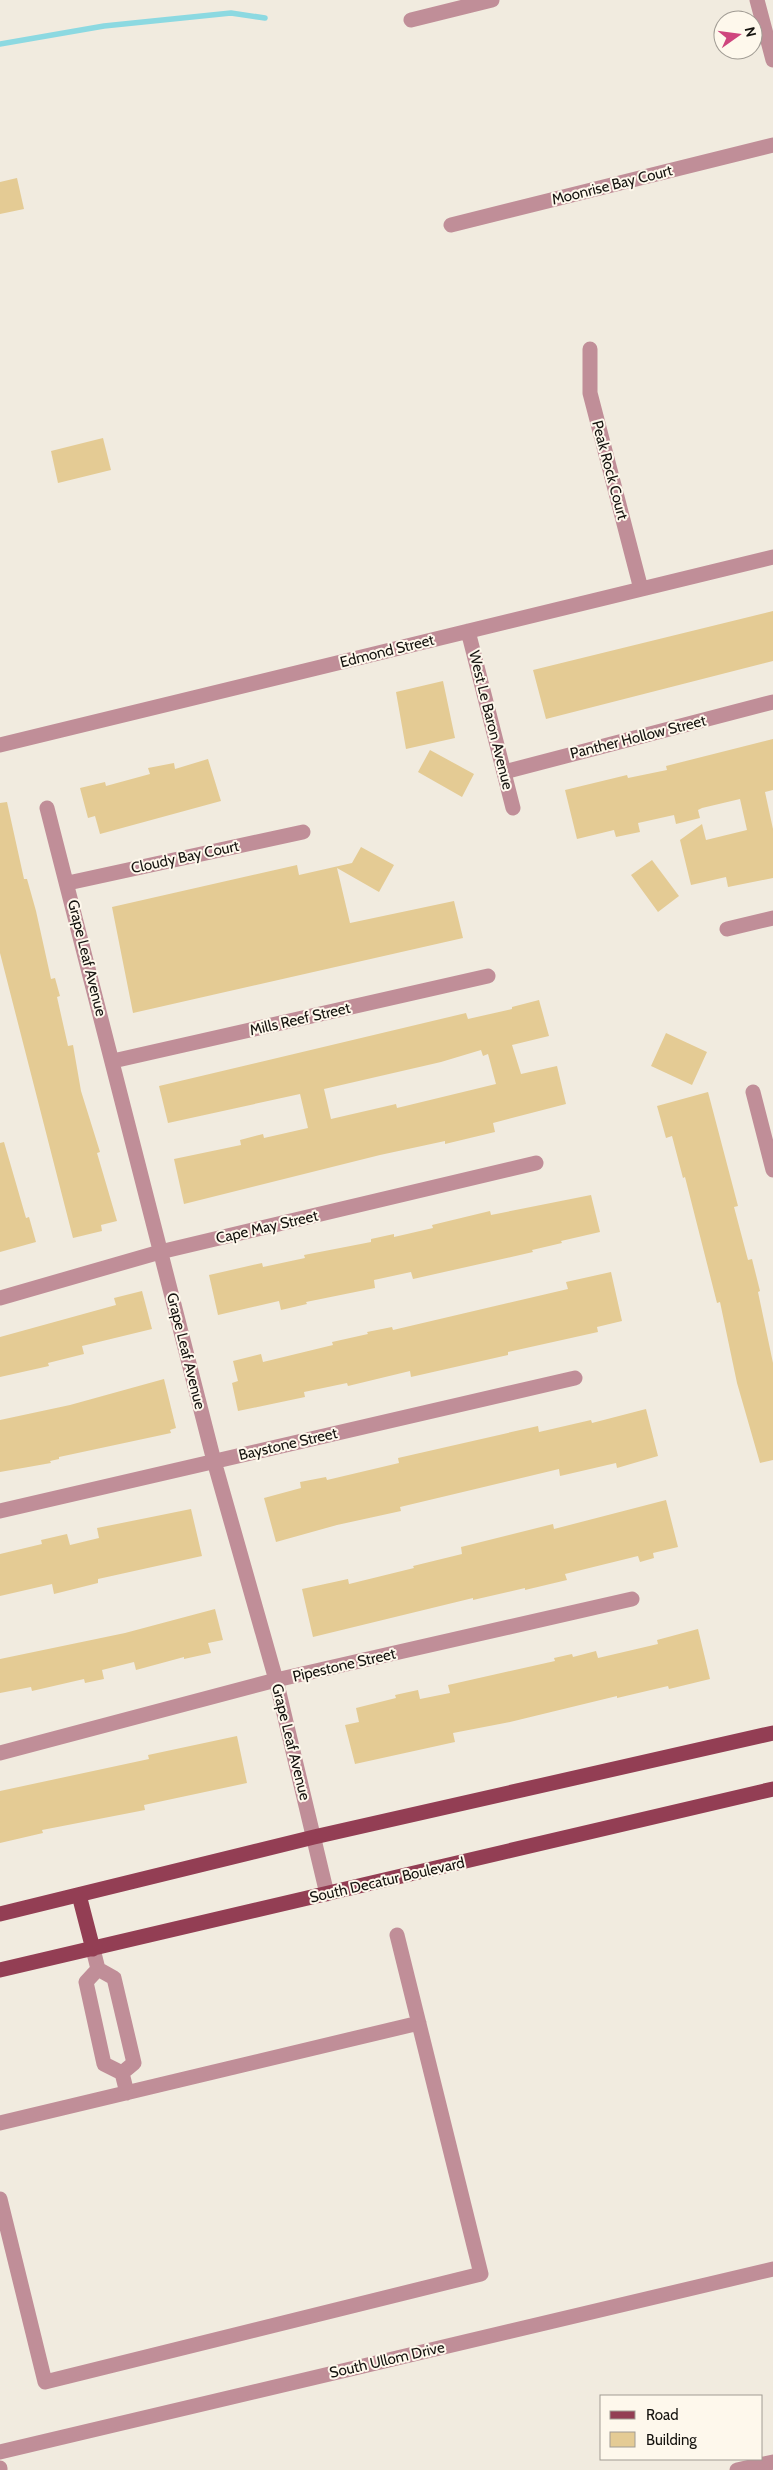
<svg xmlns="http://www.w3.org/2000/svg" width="773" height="2470" font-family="Cabin,sans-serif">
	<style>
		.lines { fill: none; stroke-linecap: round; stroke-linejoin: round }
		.stream { stroke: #8cd9e1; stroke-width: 5.5 }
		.building { fill: #e4cb94; fill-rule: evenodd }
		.minor { stroke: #c08e98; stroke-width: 15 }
		.major { stroke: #933e54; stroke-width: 15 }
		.labels { text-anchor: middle; stroke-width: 4; stroke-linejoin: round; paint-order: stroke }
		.street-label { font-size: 15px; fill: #15130f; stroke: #fef8ec }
	</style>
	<rect width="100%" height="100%" fill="#f1ebdf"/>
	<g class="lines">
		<!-- stream -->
		<path class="stream" d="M 0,44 L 104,26 L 231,13 L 265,18"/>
	</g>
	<!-- building -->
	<path class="building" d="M 17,178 L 24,209 L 0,214 L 0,182 Z
		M 103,438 L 111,470 L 58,483 L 51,451 Z
		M 773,611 L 773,661 L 546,719 L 533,670 Z
		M 443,681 L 455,738 L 406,749 L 396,692 Z
		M 773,739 L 773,790 L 765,792 L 773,829 L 773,878 L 728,887 L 726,877 L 691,885 L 680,840 L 702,824 L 706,840 L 747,830 L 740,799 L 702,808 L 698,810 L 700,818 L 676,824 L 674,815 L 638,823 L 640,832 L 616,837 L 614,830 L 577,839 L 565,790 L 627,775 L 628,778 L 667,770 L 666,766 Z
		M 430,750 L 474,774 L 462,797 L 418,772 Z
		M 208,759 L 221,801 L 100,834 L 95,816 L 88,818 L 80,788 L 105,782 L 106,786 L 150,774 L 148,768 L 174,763 L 175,769 Z
		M 7,802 L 24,879 L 27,879 L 36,911 L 51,979 L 55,978 L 60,996 L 57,997 L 68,1046 L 73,1045 L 81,1091 L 100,1152 L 97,1153 L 117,1221 L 101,1225 L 102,1231 L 73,1238 L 0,953 L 0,803 Z
		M 361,847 L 394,865 L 379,892 L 337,868 L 350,923 L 454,901 L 463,938 L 133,1013 L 112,907 L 297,865 L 299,875 L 352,863 Z
		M 652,860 L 679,896 L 658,912 L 631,875 Z
		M 539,1000 L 549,1036 L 512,1045 L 521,1074 L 557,1066 L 566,1104 L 493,1123 L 495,1132 L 445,1144 L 445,1141 L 380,1155 L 184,1204 L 174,1159 L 241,1145 L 240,1140 L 263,1134 L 264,1138 L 308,1128 L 300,1094 L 168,1123 L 159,1086 L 466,1013 L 468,1019 L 512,1009 L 512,1007 ZM 481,1050 L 483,1056 L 488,1054 L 496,1084 L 397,1108 L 396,1104 L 331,1119 L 324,1089 L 441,1062 Z
		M 666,1033 L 707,1052 L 692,1085 L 651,1066 Z
		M 708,1092 L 738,1206 L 734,1207 L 748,1260 L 752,1259 L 760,1291 L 758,1292 L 773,1363 L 773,1460 L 760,1463 L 737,1383 L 720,1302 L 717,1303 L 685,1177 L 683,1178 L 672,1136 L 666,1138 L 657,1106 Z
		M 4,1142 L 26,1218 L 29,1217 L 36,1242 L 0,1252 L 0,1143 Z
		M 591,1195 L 600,1232 L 561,1241 L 562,1243 L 532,1250 L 533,1252 L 413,1279 L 411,1272 L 374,1280 L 375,1288 L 306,1302 L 307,1304 L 281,1310 L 279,1301 L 218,1315 L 209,1275 L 262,1263 L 263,1267 L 305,1258 L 304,1255 L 371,1242 L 371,1239 L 394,1234 L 394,1237 L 433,1228 L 432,1225 L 490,1211 L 491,1215 Z
		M 611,1272 L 622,1321 L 597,1327 L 598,1332 L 508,1352 L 508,1355 L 411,1377 L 410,1371 L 348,1386 L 347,1383 L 304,1392 L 305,1397 L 238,1411 L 232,1383 L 238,1381 L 233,1361 L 261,1354 L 263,1362 L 333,1345 L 332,1342 L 368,1334 L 367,1332 L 392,1327 L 393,1330 L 568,1289 L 566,1282 Z
		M 142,1291 L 152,1329 L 82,1346 L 84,1354 L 48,1363 L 49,1366 L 0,1377 L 0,1337 L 116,1305 L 114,1298 Z
		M 164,1379 L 176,1428 L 170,1430 L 171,1433 L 59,1457 L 59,1459 L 50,1461 L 51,1463 L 0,1472 L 0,1420 L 70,1405 Z
		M 646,1409 L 658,1456 L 617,1468 L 616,1463 L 560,1476 L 559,1469 L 400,1507 L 401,1511 L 337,1525 L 276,1542 L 264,1498 L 301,1488 L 300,1482 L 326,1477 L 327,1480 L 399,1463 L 398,1458 L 538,1426 L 539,1432 L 591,1420 L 592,1423 Z
		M 666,1500 L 678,1547 L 653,1553 L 654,1558 L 640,1562 L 638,1556 L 565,1574 L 567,1580 L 525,1590 L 525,1588 L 473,1600 L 473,1598 L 313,1637 L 302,1589 L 348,1579 L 349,1584 L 414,1568 L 413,1566 L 462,1554 L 461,1547 L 553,1524 L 554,1529 Z
		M 191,1509 L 202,1556 L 98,1579 L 98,1583 L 54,1594 L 52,1584 L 0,1596 L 0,1554 L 42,1544 L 41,1540 L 67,1534 L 70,1545 L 99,1538 L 97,1528 Z
		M 215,1609 L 223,1640 L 208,1643 L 211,1653 L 184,1659 L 184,1657 L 136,1670 L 134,1662 L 102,1670 L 104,1679 L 85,1683 L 84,1679 L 32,1691 L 31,1687 L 0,1693 L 0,1659 L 125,1633 Z
		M 698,1629 L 710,1679 L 669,1689 L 668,1686 L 617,1698 L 617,1696 L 510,1722 L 453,1733 L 455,1742 L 355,1764 L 345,1725 L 359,1722 L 356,1708 L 396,1698 L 395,1695 L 418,1690 L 420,1699 L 450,1693 L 448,1685 L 555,1661 L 554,1658 L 572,1654 L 573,1657 L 596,1651 L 598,1658 L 658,1644 L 657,1640 Z
		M 237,1736 L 247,1783 L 144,1805 L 145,1810 L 42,1830 L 43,1833 L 0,1843 L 0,1791 L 149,1759 L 148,1755 Z"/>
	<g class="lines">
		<!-- minor -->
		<path class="minor" d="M 757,0 L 773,60
			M 411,20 L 492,0
			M 451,225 L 773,145
			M 590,349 L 590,393 L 641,589
			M 468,631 L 513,808
			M 0,745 L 773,557
			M 504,772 L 773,702
			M 47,808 L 214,1461 L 276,1680 L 327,1894
			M 68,883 L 303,832
			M 727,929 L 773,918
			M 113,1061 L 488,976
			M 753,1092 L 773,1170
			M 0,1298 L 160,1252 L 536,1163
			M 0,1511 L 575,1378
			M 0,1753 L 276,1680 L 632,1599
			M 93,1949 L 98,1969 L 114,1978 L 134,2063 L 122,2073
			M 98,1969 L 86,1982 L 104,2064 L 122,2073 L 127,2093
			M 0,2123 L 419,2023
			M 0,2199 L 45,2382 L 481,2274 L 397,1935
			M 0,2452 L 773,2269
			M 0,2468 L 0,2470
			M 737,2470 L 773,2462"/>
		<!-- major -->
		<path class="major" d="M 79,1895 L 93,1949
			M 0,1914 L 314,1837 L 773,1733
			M 0,1970 L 773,1789"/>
	</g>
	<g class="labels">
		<!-- street labels -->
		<g class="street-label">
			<text transform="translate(612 185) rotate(-14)" y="5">Moonrise Bay Court</text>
			<text transform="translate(610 470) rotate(75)" y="5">Peak Rock Court</text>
			<text transform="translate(387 651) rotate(-14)" y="5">Edmond Street</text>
			<text transform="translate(491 720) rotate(76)" y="5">West Le Baron Avenue</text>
			<text transform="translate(638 737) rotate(-14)" y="5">Panther Hollow Street</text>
			<text transform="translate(185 857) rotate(-12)" y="5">Cloudy Bay Court</text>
			<text transform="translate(87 958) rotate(76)" y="5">Grape Leaf Avenue</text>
			<text transform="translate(300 1019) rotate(-13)" y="5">Mills Reef Street</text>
			<text transform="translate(267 1227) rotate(-13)" y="5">Cape May Street</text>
			<text transform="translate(186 1351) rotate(76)" y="5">Grape Leaf Avenue</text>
			<text transform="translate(288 1444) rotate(-13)" y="5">Baystone Street</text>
			<text transform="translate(344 1665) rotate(-13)" y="5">Pipestone Street</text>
			<text transform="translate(291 1742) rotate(76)" y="5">Grape Leaf Avenue</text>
			<text transform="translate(387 1880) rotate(-13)" y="5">South Decatur Boulevard</text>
			<text transform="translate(387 2360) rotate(-13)" y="5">South Ullom Drive</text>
		</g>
	</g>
	<!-- legend -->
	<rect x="600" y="2395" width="162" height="65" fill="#fef8ec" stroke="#a19c94"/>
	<rect x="610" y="2411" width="25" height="8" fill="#933e54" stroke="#a19c94"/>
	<text x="646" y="2420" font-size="15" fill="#15130f">Road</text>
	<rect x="610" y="2432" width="25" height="15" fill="#e4cb94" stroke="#a19c94"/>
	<text x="646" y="2445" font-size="15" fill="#15130f">Building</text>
	<!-- north arrow -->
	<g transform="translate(738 35) rotate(76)"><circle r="24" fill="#fef8ec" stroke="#a19c94"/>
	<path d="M0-4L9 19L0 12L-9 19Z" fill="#cf457e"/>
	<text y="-8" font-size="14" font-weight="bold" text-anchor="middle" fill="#15130f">N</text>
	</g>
</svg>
